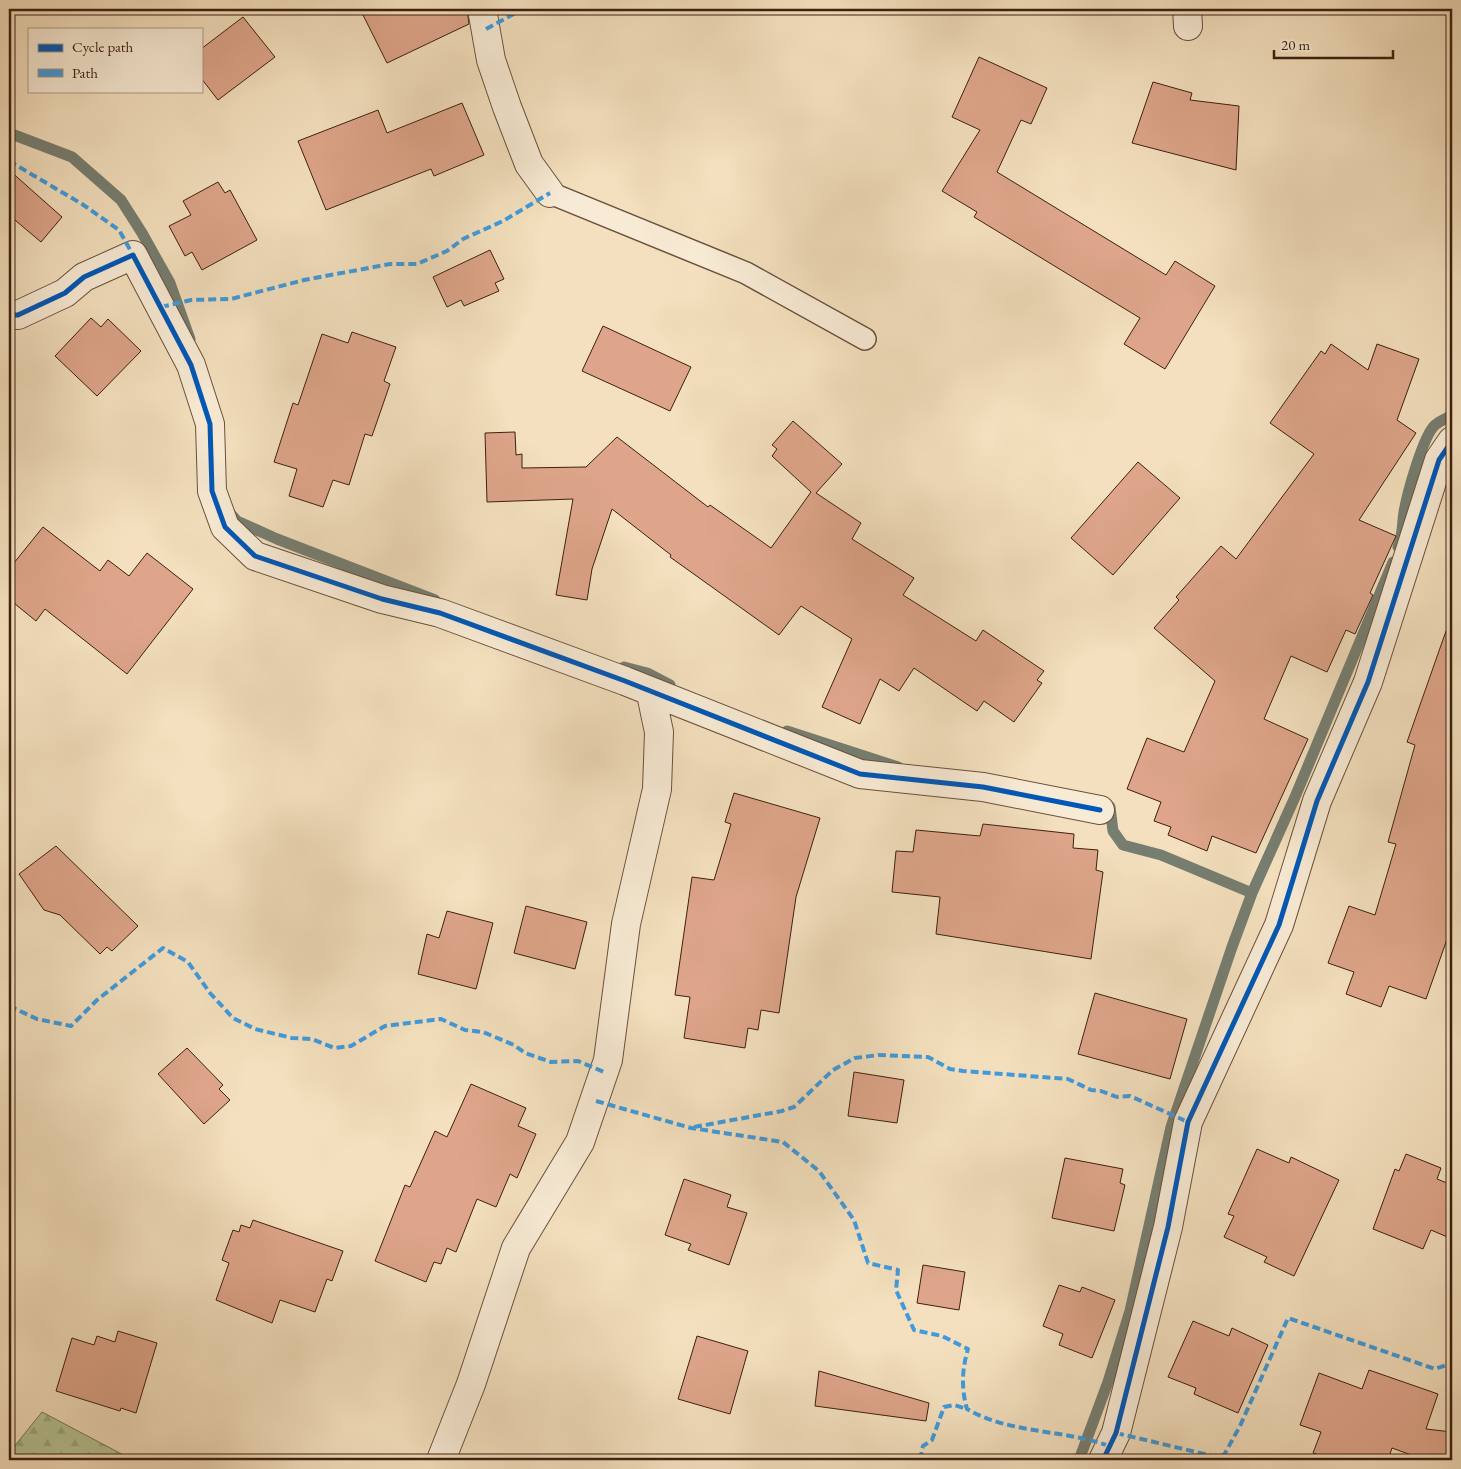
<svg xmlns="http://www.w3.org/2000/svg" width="1461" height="1469" font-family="'EB Garamond',serif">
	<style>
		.forest { fill: url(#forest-firs); stroke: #7a7252 }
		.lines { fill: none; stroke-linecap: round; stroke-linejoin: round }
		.stream { stroke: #767e71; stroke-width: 11 }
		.building { fill: #dea58a; stroke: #3d2010 }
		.lane-casing { stroke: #6b503c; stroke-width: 24 }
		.street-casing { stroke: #6b503c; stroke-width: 30 }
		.lane { stroke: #f8ebd5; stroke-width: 21 }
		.street { stroke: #f8ebd5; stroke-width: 28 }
		.quiet { stroke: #3f9bde; stroke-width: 4; stroke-dasharray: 8 4; stroke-linecap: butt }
		.cycleway-casing { stroke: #f8ebd5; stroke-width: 8 }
		.cycleway { stroke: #0057b8; stroke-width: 5 }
	</style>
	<defs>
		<pattern id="forest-firs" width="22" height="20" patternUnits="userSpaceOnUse" patternTransform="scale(1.25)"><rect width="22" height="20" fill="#b6c395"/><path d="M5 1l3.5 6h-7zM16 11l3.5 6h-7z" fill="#9da77f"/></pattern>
	</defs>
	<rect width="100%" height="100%" fill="#f4e0be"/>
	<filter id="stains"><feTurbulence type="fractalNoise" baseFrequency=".004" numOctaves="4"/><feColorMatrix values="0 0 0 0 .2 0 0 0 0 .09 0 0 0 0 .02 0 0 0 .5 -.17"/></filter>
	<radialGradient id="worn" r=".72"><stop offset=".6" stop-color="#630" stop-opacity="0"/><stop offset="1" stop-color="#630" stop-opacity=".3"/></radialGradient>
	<!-- forest -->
	<path class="forest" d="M 42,1412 L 133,1460 L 9,1460 L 9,1453 Z"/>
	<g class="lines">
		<!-- stream -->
		<path class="stream" d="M 9,133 L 72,157 L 121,200 L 142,233 L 170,283 L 190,339
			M 228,511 L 237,521 L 277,539 L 435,600
			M 1398,547 C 1403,535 1402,524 1404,512 C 1407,494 1423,436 1435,425 C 1440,421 1447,418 1452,415
			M 624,667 L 647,673 L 670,685
			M 787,731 L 898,767
			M 1107,804 L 1110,807 L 1113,831 L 1123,845 L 1161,855 L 1252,893
			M 1079,1460 L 1108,1382 L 1130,1311 L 1171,1127 L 1232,947 L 1252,893 L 1295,797 L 1393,562"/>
	</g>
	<!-- building -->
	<path class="building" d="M 360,9 L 467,9 L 469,24 L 387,63 Z
		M 243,17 L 275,57 L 218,100 L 201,78 L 201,49 Z
		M 979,57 L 1047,88 L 1031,124 L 1021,120 L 997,172 L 1166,275 L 1175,261 L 1215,286 L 1165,369 L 1124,344 L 1140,318 L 974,217 L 977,212 L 942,191 L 980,130 L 952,117 Z
		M 1153,82 L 1192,93 L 1190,100 L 1239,106 L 1236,170 L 1132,143 Z
		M 462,103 L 484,155 L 434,176 L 431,169 L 326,210 L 298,141 L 378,110 L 387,133 Z
		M 9,170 L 62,217 L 41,242 L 9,215 Z
		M 218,182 L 225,193 L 230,190 L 257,240 L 202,270 L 192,252 L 185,256 L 169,226 L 191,215 L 183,201 Z
		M 490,250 L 504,279 L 495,283 L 499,291 L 464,306 L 461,300 L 447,307 L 433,277 Z
		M 91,318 L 101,327 L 108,319 L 141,351 L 97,396 L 55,356 Z
		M 603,326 L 691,367 L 670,411 L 582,371 Z
		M 352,332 L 396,347 L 384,381 L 390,384 L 372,436 L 365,434 L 349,485 L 333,480 L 323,507 L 289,496 L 297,469 L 274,462 L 293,403 L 298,405 L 322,334 L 348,343 Z
		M 1331,344 L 1368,370 L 1377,344 L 1419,359 L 1397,420 L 1416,433 L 1359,520 L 1396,536 L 1370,593 L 1373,595 L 1355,634 L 1346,630 L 1327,672 L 1291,656 L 1264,719 L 1308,739 L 1256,853 L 1212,836 L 1207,851 L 1168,835 L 1171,827 L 1154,821 L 1161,802 L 1127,789 L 1147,738 L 1184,752 L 1215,681 L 1154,628 L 1179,600 L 1176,597 L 1221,546 L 1236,559 L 1314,454 L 1270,423 L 1321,351 L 1325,354 Z
		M 793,421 L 842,464 L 816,493 L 861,523 L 852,539 L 914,578 L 903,595 L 976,641 L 983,630 L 1044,671 L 1037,680 L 1042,683 L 1014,722 L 984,701 L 977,711 L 914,668 L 899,691 L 880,679 L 860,724 L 822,707 L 852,639 L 801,606 L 779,635 L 670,557 L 671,555 L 612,509 L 592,569 L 587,600 L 556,595 L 573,499 L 487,502 L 485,433 L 515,432 L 516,455 L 522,454 L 522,468 L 586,467 L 617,437 L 708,507 L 710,505 L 771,548 L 811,492 L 772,456 L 777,449 L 772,445 Z
		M 1138,462 L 1180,498 L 1113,575 L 1071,538 Z
		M 43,527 L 100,571 L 108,560 L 129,576 L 147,553 L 193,589 L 127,674 L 45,609 L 36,621 L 9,599 L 9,569 Z
		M 1446,631 L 1452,632 L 1452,925 L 1426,999 L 1389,986 L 1381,1007 L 1346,994 L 1354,972 L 1328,963 L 1349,906 L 1375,915 L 1396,844 L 1388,842 L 1415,745 L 1407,742 Z
		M 734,793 L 820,818 L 796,897 L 779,1013 L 761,1010 L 758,1030 L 748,1028 L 745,1048 L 684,1038 L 690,997 L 675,995 L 692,877 L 714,880 L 731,824 L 725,822 Z
		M 983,824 L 1074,834 L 1073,848 L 1098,850 L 1096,870 L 1103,872 L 1091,959 L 936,934 L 940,897 L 892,892 L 896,851 L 913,852 L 916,830 L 980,836 Z
		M 56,846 L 138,926 L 112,951 L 107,947 L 100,954 L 60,915 L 44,910 L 19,874 Z
		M 526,906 L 587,922 L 575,969 L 514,953 Z
		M 447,911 L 493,923 L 476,989 L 418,974 L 427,934 L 439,938 Z
		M 1095,993 L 1187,1019 L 1170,1079 L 1078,1054 Z
		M 187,1048 L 223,1085 L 219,1089 L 230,1100 L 204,1124 L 158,1074 Z
		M 854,1072 L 904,1080 L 897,1123 L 848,1116 Z
		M 471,1084 L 526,1108 L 518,1126 L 536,1134 L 517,1178 L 510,1174 L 496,1207 L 477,1199 L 456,1252 L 447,1248 L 441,1264 L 434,1262 L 426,1282 L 375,1261 L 405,1185 L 410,1187 L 435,1131 L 447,1137 Z
		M 1257,1149 L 1289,1163 L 1291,1157 L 1339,1180 L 1294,1276 L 1264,1262 L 1267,1257 L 1224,1237 L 1234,1216 L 1228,1214 Z
		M 1406,1154 L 1441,1168 L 1437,1179 L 1452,1185 L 1452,1239 L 1431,1230 L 1423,1249 L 1373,1229 L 1395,1169 L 1399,1171 Z
		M 1065,1158 L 1123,1169 L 1120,1183 L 1125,1185 L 1114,1231 L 1052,1218 Z
		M 684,1179 L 731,1195 L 727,1207 L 747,1213 L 729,1265 L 688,1250 L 691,1244 L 665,1235 Z
		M 253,1220 L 343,1251 L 332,1281 L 327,1279 L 315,1312 L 280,1300 L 272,1323 L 216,1300 L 229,1263 L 222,1260 L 233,1230 L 239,1232 L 241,1225 L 250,1228 Z
		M 923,1265 L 965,1272 L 959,1310 L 917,1303 Z
		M 1059,1285 L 1080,1292 L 1082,1287 L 1115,1300 L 1092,1358 L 1059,1345 L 1063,1334 L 1043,1326 Z
		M 1193,1321 L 1229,1336 L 1232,1328 L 1268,1345 L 1238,1413 L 1194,1394 L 1196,1388 L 1168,1377 Z
		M 118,1331 L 157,1343 L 136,1413 L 121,1408 L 120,1411 L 56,1391 L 72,1338 L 94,1345 L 97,1336 L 115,1342 Z
		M 697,1336 L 748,1351 L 730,1414 L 678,1399 Z
		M 1369,1370 L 1438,1394 L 1426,1429 L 1452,1432 L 1452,1460 L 1425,1460 L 1392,1448 L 1388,1460 L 1333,1460 L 1313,1453 L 1321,1432 L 1300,1425 L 1319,1373 L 1362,1389 Z
		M 819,1371 L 929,1403 L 926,1421 L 815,1406 Z"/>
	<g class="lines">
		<!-- lane casing -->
		<g class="lane-casing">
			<path id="lane" d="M 550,193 L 746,273 L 865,339"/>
		</g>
		<!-- street casing -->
		<g class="street-casing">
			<path id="street" d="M 482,9 L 491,60 L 507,107 L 529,164 L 550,193
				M 1187,9 L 1188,26
				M 9,315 L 18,315 L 65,293 L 84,277 L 133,255 L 191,365 L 210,424 L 212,491 L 225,527 L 255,556 L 382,599 L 440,613 L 625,681 L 860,774 L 983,787 L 1100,810
				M 441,1460 L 471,1384 L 516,1248 L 580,1142 L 608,1060 L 626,924 L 657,789 L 659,732 L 651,694
				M 1103,1460 L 1116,1433 L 1168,1227 L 1188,1122 L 1279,925 L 1317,801 L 1368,682 L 1439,460 L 1452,441"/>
		</g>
		<!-- lane -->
		<use href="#lane" class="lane"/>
		<!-- street -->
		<use href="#street" class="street"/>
		<!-- quiet -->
		<path class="quiet" d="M 1452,9 L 1452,10
			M 486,29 L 523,9
			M 9,161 L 82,204 L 119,230 L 133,255
			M 161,307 L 191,300 L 231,299 L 304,280 L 390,264 L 417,264 L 447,251 L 463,239 L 503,221 L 550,193
			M 9,1006 L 37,1019 L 71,1026 L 97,1000 L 163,948 L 188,962 L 210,993 L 233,1018 L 255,1029 L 292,1038 L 312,1039 L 334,1048 L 351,1046 L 385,1026 L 441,1019 L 465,1030 L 483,1032 L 514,1045 L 525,1053 L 551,1062 L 578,1061 L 604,1072
			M 596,1101 L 691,1128 L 783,1142 L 819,1171 L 854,1220 L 868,1263 L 898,1270 L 896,1290 L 914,1330 L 942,1336 L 968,1349 C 962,1369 961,1388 967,1409 C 1010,1434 1063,1429 1109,1446
			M 694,1127 L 782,1111 L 794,1107 L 833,1070 L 855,1058 L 879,1055 L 928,1057 L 950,1069 L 963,1071 L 1068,1079 L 1091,1090 L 1101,1091 L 1117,1097 L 1130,1096 L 1188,1122
			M 1116,1433 L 1213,1456 L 1224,1455 L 1240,1426 L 1288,1318 L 1435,1369 L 1452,1363
			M 920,1460 L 923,1446 L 932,1440 L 944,1407 L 954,1405 L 967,1409"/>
		<!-- cycleway casing -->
		<g class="cycleway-casing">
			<path id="cycleway" d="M 9,315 L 18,315 L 65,293 L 84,277 L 133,255 L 191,365 L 210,424 L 212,491 L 225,527 L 255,556 L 382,599 L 440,613 L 625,681 L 860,774 L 983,787 L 1100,810
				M 1103,1460 L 1116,1433 L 1168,1227 L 1188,1122 L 1279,925 L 1317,801 L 1368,682 L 1439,460 L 1452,441"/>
		</g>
		<!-- cycleway -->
		<use href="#cycleway" class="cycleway"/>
	</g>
	<!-- margin -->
	<rect width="1461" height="1469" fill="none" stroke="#f4e0be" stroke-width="30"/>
	<rect x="10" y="10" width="1441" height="1449" fill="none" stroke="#3d2010" stroke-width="2.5"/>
	<rect x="15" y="15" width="1431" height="1439" fill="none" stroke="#3d2010"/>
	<!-- legend -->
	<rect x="28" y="28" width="175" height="65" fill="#f8ebd5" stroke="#ad9a86"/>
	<rect x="38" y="44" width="25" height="8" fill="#0057b8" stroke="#ad9a86"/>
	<text x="72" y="52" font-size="15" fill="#3d2010">Cycle path</text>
	<rect x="38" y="69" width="25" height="8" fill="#3f9bde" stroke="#ad9a86"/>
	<text x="72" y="78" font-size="15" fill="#3d2010">Path</text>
	<!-- scale -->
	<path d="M1274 50v8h119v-8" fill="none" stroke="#3d2010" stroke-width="2.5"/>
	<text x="1281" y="50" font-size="15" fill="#3d2010" stroke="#f8ebd5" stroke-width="4" paint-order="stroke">20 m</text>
	<rect width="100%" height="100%" filter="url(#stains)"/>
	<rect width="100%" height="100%" fill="url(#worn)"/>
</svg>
